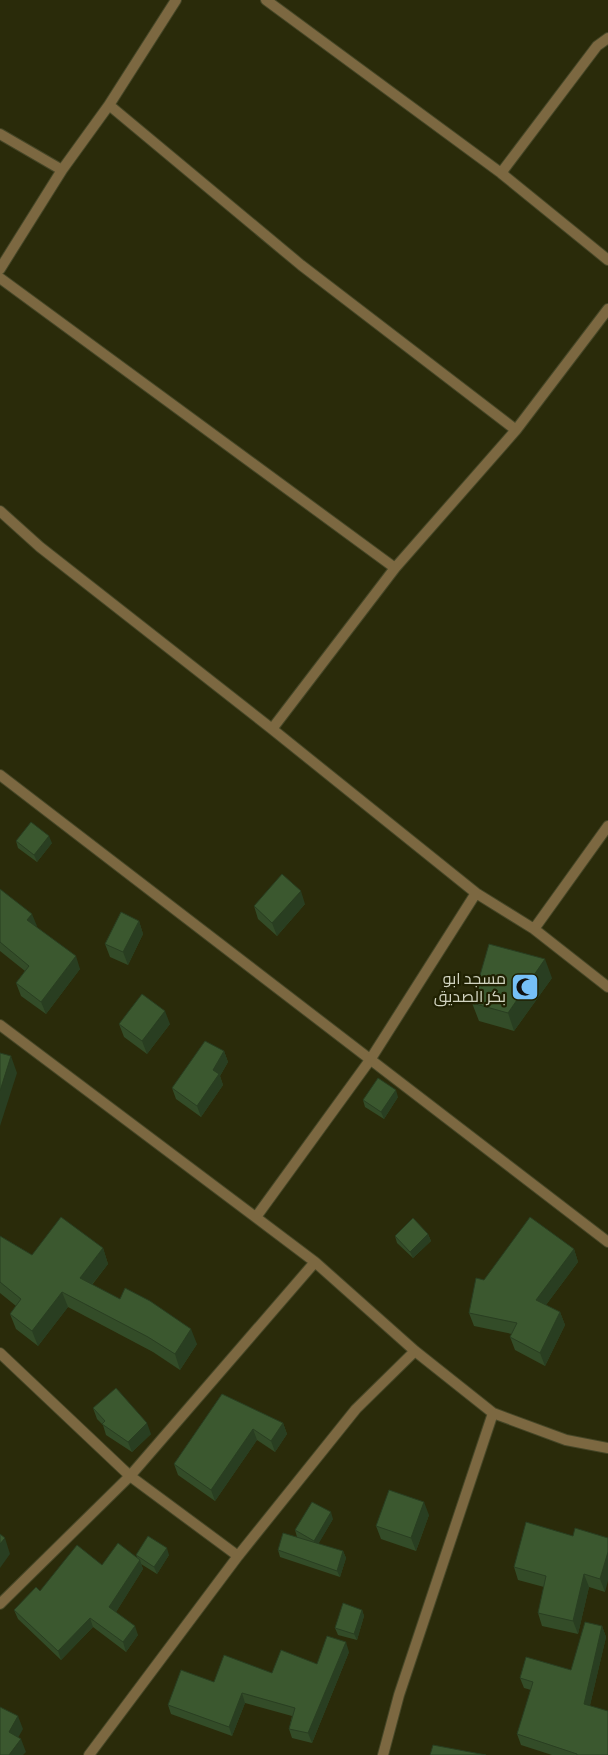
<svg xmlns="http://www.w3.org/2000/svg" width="608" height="1755" font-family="Manrope,Cairo,sans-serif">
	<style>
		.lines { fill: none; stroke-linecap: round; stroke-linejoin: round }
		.street-casing { stroke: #454627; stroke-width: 12 }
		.street { stroke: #7c6841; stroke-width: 10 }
		.wall { fill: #334c28 }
		.shaded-wall { fill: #293e21 }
		.building { fill: #3b582f; stroke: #293e21 }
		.labels { text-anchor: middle; stroke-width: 4.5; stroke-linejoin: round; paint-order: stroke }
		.poi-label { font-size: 16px; fill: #d2d4c1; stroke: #202102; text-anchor: end }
	</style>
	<rect width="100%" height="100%" fill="#2a2b0a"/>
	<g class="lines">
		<!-- street casing -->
		<g class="street-casing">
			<path id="street" d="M 266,0 L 501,173 L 608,260
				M 109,105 L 301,265 L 516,430
				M 0,134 L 62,170
				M 501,173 L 597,46 L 608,38
				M 0,269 L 62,170 L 109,105 L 176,0
				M 0,278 L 395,568
				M 0,511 L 40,547 L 272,729 L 476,893 L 534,929 L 608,987
				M 272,729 L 395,568 L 516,430 L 608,309
				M 0,775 L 608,1242
				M 534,929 L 608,826
				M 0,1025 L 315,1262 L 415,1351 L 493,1413 L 399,1695 L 383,1755
				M 256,1217 L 370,1060 L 476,893
				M 0,1353 L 130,1476 L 238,1556
				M 493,1413 L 566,1440 L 608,1448
				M 0,1604 L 130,1476 L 315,1262
				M 89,1755 L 238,1556 L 356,1409 L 415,1351"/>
		</g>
		<!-- street -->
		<use href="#street" class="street"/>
	</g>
	<!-- wall -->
	<path class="wall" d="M 16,841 L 52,843 L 37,862 L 18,848 Z
		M 0,889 L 36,927 L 80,969 L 46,1014 L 21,996 L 16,983 L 25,971 L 0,951 Z
		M 305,904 L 277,936 L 258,919 L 254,906 Z
		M 139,921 L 143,934 L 128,965 L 110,957 L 105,944 Z
		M 552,978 L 514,1031 L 479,1021 L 472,1003 Z
		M 119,1024 L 170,1024 L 147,1054 L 124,1037 Z
		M 224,1051 L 228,1062 L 220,1076 L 223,1085 L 201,1117 L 176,1099 L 172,1088 Z
		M 398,1097 L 384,1119 L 365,1107 L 363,1100 Z
		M 428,1234 L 431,1241 L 413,1258 L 397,1243 L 395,1236 Z
		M 0,1236 L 32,1255 L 103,1248 L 108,1264 L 92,1285 L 197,1344 L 180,1370 L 153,1352 L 68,1307 L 38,1346 L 16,1329 L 10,1314 L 16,1306 L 0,1293 Z
		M 574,1249 L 578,1262 L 546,1305 L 560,1312 L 565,1325 L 545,1366 L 515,1350 L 510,1337 L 512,1334 L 474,1326 L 469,1313 L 484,1280 Z
		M 222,1394 L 283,1423 L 287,1434 L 275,1452 L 257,1440 L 215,1501 L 178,1475 L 174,1464 Z
		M 93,1408 L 151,1434 L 132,1452 L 106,1435 L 103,1425 L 97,1419 Z
		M 429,1515 L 416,1551 L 381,1539 L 376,1526 Z
		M 333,1519 L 318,1544 L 343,1551 L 346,1558 L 340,1577 L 280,1557 L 278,1550 L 299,1538 L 297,1537 L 295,1530 Z
		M 573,1536 L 608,1538 L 605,1592 L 589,1587 L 578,1634 L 542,1626 L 538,1613 L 544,1587 L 518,1580 L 514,1567 Z
		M 136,1555 L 169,1555 L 157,1574 L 141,1564 L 143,1569 L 116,1612 L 138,1635 L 126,1652 L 93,1627 L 61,1660 L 18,1619 L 14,1610 L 102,1565 L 137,1557 Z
		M 362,1610 L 364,1616 L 357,1640 L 338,1635 L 335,1628 Z
		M 602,1626 L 606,1637 L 590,1705 L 608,1755 L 552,1755 L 521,1745 L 517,1734 L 531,1690 L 524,1688 L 520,1678 L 571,1670 Z
		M 349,1652 L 312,1743 L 292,1738 L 289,1729 L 292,1716 L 245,1703 L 232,1736 L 171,1714 L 168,1705 L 214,1682 L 272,1673 L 317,1664 Z"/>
	<!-- shaded-wall -->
	<path class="shaded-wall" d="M 49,836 L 52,843 L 37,862 L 34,855 Z
		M 301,891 L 305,904 L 277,936 L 272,923 Z
		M 32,914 L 37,926 L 32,933 L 27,920 Z
		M 139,921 L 143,934 L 128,965 L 123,952 Z
		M 76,956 L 80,969 L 46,1014 L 41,1002 Z
		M 545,959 L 552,978 L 514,1031 L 508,1013 Z
		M 165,1011 L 170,1024 L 147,1054 L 142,1041 Z
		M 224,1051 L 228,1062 L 220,1076 L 223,1085 L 201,1117 L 197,1106 L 213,1070 Z
		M 11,1056 L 17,1073 L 0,1126 L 0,1091 Z
		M 396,1090 L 398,1097 L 384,1119 L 381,1112 Z
		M 428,1234 L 431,1241 L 413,1258 L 410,1252 Z
		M 103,1248 L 108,1264 L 85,1293 L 80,1278 Z
		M 574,1249 L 578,1262 L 540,1313 L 536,1300 Z
		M 62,1292 L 68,1307 L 38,1346 L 32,1331 Z
		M 560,1312 L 565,1325 L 545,1366 L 540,1353 Z
		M 191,1329 L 197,1344 L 180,1370 L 175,1354 Z
		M 147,1423 L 151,1434 L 132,1452 L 128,1442 Z
		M 283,1423 L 287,1434 L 275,1452 L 271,1441 Z
		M 253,1429 L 257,1440 L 215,1501 L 211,1490 Z
		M 424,1502 L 429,1515 L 416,1551 L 411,1538 Z
		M 331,1512 L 333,1519 L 316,1548 L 314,1541 Z
		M 5,1538 L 10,1554 L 0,1568 L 0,1544 Z
		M 167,1548 L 169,1555 L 157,1574 L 154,1567 Z
		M 343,1551 L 346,1558 L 340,1577 L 337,1571 Z
		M 608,1552 L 608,1581 L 605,1592 L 600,1579 Z
		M 140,1560 L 143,1569 L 113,1617 L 109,1607 Z
		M 584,1574 L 589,1587 L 578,1634 L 573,1621 Z
		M 362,1610 L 364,1616 L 357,1640 L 354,1634 Z
		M 90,1618 L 93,1627 L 61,1660 L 58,1651 Z
		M 135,1626 L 138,1635 L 126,1652 L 123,1642 Z
		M 602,1626 L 606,1637 L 588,1714 L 584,1704 Z
		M 346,1642 L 349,1652 L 312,1743 L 308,1733 Z
		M 242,1693 L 245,1703 L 232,1736 L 229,1727 Z
		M 18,1716 L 23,1729 L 14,1745 L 9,1732 Z
		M 21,1739 L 26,1752 L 23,1755 L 9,1755 Z"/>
	<!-- building -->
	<path class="building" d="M 31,822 L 49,836 L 34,855 L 16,841 Z
		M 282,874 L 301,891 L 272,923 L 254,906 Z
		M 0,889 L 32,914 L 27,920 L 76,956 L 41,1002 L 16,983 L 29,966 L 0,942 Z
		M 121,912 L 139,921 L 123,952 L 105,944 Z
		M 489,944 L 545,959 L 508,1013 L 472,1003 Z
		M 142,994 L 165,1011 L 142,1041 L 119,1024 Z
		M 205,1041 L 224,1051 L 213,1070 L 219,1074 L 197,1106 L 172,1088 Z
		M 0,1053 L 11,1056 L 0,1091 Z
		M 378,1078 L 396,1090 L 381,1112 L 363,1100 Z
		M 61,1217 L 103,1248 L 80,1278 L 120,1299 L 125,1288 L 150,1301 L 191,1329 L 175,1354 L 148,1337 L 62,1292 L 32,1331 L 10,1314 L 21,1299 L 0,1282 L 0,1236 L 32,1255 Z
		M 530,1217 L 574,1249 L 536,1300 L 560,1312 L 540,1353 L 510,1337 L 517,1323 L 469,1313 L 476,1278 L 484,1280 Z
		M 413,1218 L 428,1234 L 410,1252 L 395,1236 Z
		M 116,1388 L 147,1423 L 128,1442 L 102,1424 L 105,1421 L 93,1408 Z
		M 222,1394 L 283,1423 L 271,1441 L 253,1429 L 211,1490 L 174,1464 Z
		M 389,1490 L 424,1502 L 411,1538 L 376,1526 Z
		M 312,1502 L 331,1512 L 314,1541 L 295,1530 Z
		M 526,1522 L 573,1536 L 575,1528 L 608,1538 L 608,1552 L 600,1579 L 584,1574 L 573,1621 L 538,1613 L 546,1576 L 514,1567 Z
		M 283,1533 L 343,1551 L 337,1571 L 278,1550 Z
		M 0,1534 L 5,1538 L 0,1544 Z
		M 148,1536 L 167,1548 L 154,1567 L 136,1555 Z
		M 118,1543 L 140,1560 L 109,1607 L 135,1626 L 123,1642 L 90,1618 L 58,1651 L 14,1610 L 36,1587 L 40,1591 L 77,1545 L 102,1565 Z
		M 343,1603 L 362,1610 L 354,1634 L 335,1628 Z
		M 585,1622 L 602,1626 L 584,1704 L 608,1711 L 608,1755 L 577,1755 L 577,1754 L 517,1734 L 533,1682 L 520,1678 L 526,1657 L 571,1670 Z
		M 327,1636 L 346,1642 L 308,1733 L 289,1729 L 295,1708 L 242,1693 L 229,1727 L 168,1705 L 181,1670 L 214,1682 L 224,1655 L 272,1673 L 281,1650 L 317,1664 Z
		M 0,1707 L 18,1716 L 9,1732 L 21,1739 L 9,1755 L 0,1755 Z
		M 433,1745 L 486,1755 L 430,1755 Z"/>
	<!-- icons -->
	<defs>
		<g id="mosque-square" transform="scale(1.4375)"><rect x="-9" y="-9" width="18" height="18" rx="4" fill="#76c0f7" stroke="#202102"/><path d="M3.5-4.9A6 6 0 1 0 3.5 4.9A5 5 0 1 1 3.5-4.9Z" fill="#111"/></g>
	</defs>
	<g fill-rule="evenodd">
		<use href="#mosque-square" x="525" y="987"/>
	</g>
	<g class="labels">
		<!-- poi labels -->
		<g class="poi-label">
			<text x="506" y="984">مسجد ابو<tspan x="506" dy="18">بكر الصديق</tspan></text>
		</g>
	</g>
</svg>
